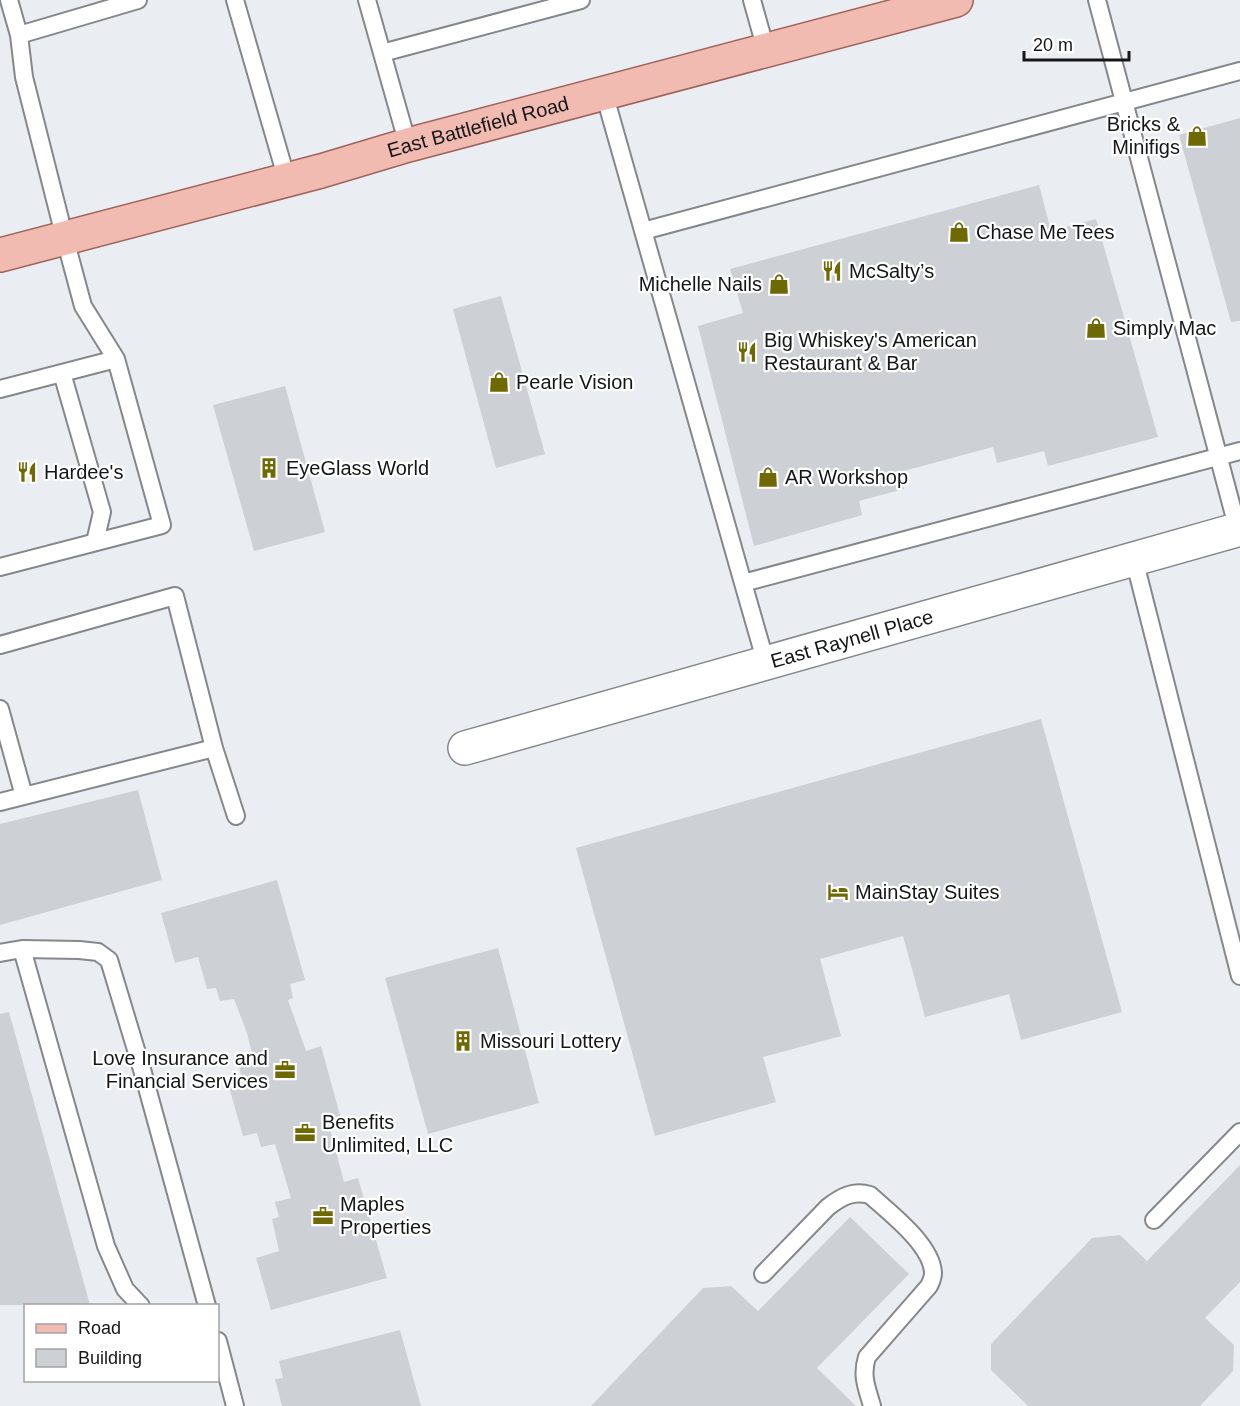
<svg xmlns="http://www.w3.org/2000/svg" width="1240" height="1406" font-family="Arial,sans-serif">
	<style>
		.building { fill: #cdd1d6 }
		.lines { fill: none; stroke-linecap: round; stroke-linejoin: round }
		.service-casing { stroke: #84888c; stroke-width: 20 }
		.minor-casing { stroke: #84888c; stroke-width: 36 }
		.primary-casing { stroke: #9e645b; stroke-width: 36 }
		.service { stroke: #fff; stroke-width: 16 }
		.minor { stroke: #fff; stroke-width: 33 }
		.primary { stroke: #f1bbb2; stroke-width: 33 }
		.labels { text-anchor: middle; stroke-width: 4.5; stroke-linejoin: round; paint-order: stroke }
		.poi-label { font-size: 20px; fill: #141617; stroke: #fff; text-anchor: start }
		.street-label { font-size: 20px; fill: #141617; stroke: #fff }
	</style>
	<rect width="100%" height="100%" fill="#eaeef3"/>
	<!-- building -->
	<path class="building" d="M 1240,118 L 1240,321 L 1231,322 L 1179,135 Z
		M 1039,185 L 1051,231 L 1096,219 L 1158,437 L 1048,466 L 1044,451 L 997,463 L 993,447 L 900,472 L 904,489 L 859,501 L 862,515 L 754,546 L 698,326 L 743,313 L 730,269 Z
		M 501,296 L 545,454 L 496,468 L 453,309 Z
		M 285,386 L 325,532 L 254,551 L 213,405 Z
		M 1041,719 L 1122,1012 L 1021,1040 L 1009,994 L 925,1017 L 903,936 L 820,959 L 841,1036 L 763,1057 L 776,1102 L 655,1136 L 576,848 Z
		M 138,790 L 162,880 L 0,925 L 0,824 Z
		M 277,880 L 305,980 L 290,984 L 293,998 L 288,1000 L 306,1051 L 321,1046 L 343,1126 L 330,1129 L 344,1182 L 358,1178 L 387,1278 L 271,1310 L 256,1258 L 279,1251 L 272,1219 L 279,1217 L 275,1202 L 291,1198 L 275,1144 L 261,1147 L 257,1133 L 243,1136 L 229,1087 L 243,1083 L 239,1067 L 254,1062 L 247,1033 L 234,999 L 220,1001 L 216,988 L 207,989 L 198,957 L 175,963 L 161,913 Z
		M 498,948 L 539,1103 L 428,1134 L 385,978 Z
		M 9,1012 L 90,1305 L 0,1305 L 0,1014 Z
		M 1240,1165 L 1240,1282 L 1205,1318 L 1234,1345 L 1233,1371 L 1200,1406 L 1028,1406 L 991,1370 L 991,1344 L 1092,1238 L 1120,1235 L 1147,1261 Z
		M 850,1217 L 909,1274 L 817,1368 L 856,1406 L 591,1406 L 703,1288 L 731,1286 L 758,1311 Z
		M 400,1330 L 421,1406 L 282,1406 L 275,1379 L 283,1378 L 279,1361 Z"/>
	<g class="lines">
		<!-- service casing -->
		<g class="service-casing">
			<path id="service" d="M 9,0 L 19,35
				M 235,0 L 287,180
				M 367,0 L 408,145
				M 752,0 L 766,50
				M 1097,0 L 1238,530
				M 382,53 L 581,0
				M 604,93 L 743,583
				M 643,231 L 1240,71
				M 62,373 L 102,512 L 95,542
				M 0,389 L 116,359 L 83,306 L 65,239 L 24,77 L 19,35 L 138,0
				M 1134,559 L 1240,976
				M 0,567 L 162,525 L 116,359
				M 0,645 L 175,596 L 214,748 L 0,802
				M 766,663 L 743,583 L 1240,451
				M 0,709 L 24,796
				M 214,748 L 236,816
				M 22,949 L 106,1246 L 125,1289 L 141,1306
				M 0,953 L 22,949 L 79,950 L 98,952 L 109,960 L 143,1073 L 207,1306
				M 1154,1220 L 1240,1132
				M 763,1274 L 828,1207 C 841,1197 853,1190 870,1195 C 890,1213 932,1245 933,1273 C 933,1277 931,1282 929,1286 L 867,1357 C 861,1376 867,1388 872,1406
				M 218,1341 L 235,1406"/>
		</g>
		<!-- minor casing -->
		<g class="minor-casing">
			<g id="minor">
				<path id="s1" d="M 465,748 L 1240,529"/>
			</g>
		</g>
		<!-- primary casing -->
		<g class="primary-casing">
			<g id="primary">
				<path id="s2" d="M 0,255 L 321,171 L 408,145 L 956,0"/>
			</g>
		</g>
		<!-- service -->
		<use href="#service" class="service"/>
		<!-- minor -->
		<use href="#minor" class="minor"/>
		<!-- primary -->
		<use href="#primary" class="primary"/>
	</g>
	<!-- icons -->
	<defs>
		<g id="shop-bare" transform="scale(1.62)"><path d="M-5-2.5h2.3a2.7 3.5 0 0 1 5.4 0H5L5.5 6h-11ZM-1.5-2.5h3a1.5 2.3 0 0 0-3 0Z" fill="#6e6902" stroke="#fff" stroke-width="2.5" paint-order="stroke"/></g>
		<g id="restaurant-bare" transform="scale(1.62)"><path d="M-5-6h1v4h1v-4h1v4h1v-4h1v5L-1.5 .5V6h-2V.5L-5-1ZM5-6V6H3V1.5H1.5Q1.5-4 5-6Z" fill="#6e6902" stroke="#fff" stroke-width="2.5" paint-order="stroke"/></g>
		<g id="building-bare" transform="scale(1.62)"><path d="M-4-6H4V6H1V3H-1V6H-4ZM-2.5-4.3h1.7v1.8h-1.7ZM.8-4.3h1.7v1.8H.8ZM-2.5-1h1.7V.8h-1.7ZM.8-1h1.7V.8H.8Z" fill="#6e6902" stroke="#fff" stroke-width="2.5" paint-order="stroke"/></g>
		<g id="hotel-bare" transform="scale(1.62)"><path d="M-6-4.5h1.5V1H6V5H4.5V3h-9V5H-6ZM-4 0a1.8 1.8 0 1 1 3.6 0ZM.5 0V-2.5h3Q6-2.5 6 0Z" fill="#6e6902" stroke="#fff" stroke-width="2.5" paint-order="stroke"/></g>
		<g id="office-bare" transform="scale(1.62)"><path d="M-6-3h4V-5.5h4V-3h4V5H-6ZM-1-4.5V-3h2v-1.5ZM-6 0V1H6V0Z" fill="#6e6902" stroke="#fff" stroke-width="2.5" paint-order="stroke"/></g>
	</defs>
	<g fill-rule="evenodd">
		<use href="#shop-bare" x="1197" y="136"/>
		<use href="#shop-bare" x="959" y="232"/>
		<use href="#restaurant-bare" x="832" y="271"/>
		<use href="#shop-bare" x="779" y="284"/>
		<use href="#shop-bare" x="1096" y="328"/>
		<use href="#restaurant-bare" x="747" y="352"/>
		<use href="#shop-bare" x="499" y="382"/>
		<use href="#building-bare" x="269" y="468"/>
		<use href="#restaurant-bare" x="27" y="472"/>
		<use href="#shop-bare" x="768" y="477"/>
		<use href="#hotel-bare" x="838" y="892"/>
		<use href="#building-bare" x="463" y="1041"/>
		<use href="#office-bare" x="285" y="1070"/>
		<use href="#office-bare" x="305" y="1133"/>
		<use href="#office-bare" x="323" y="1216"/>
	</g>
	<g class="labels">
		<!-- poi labels -->
		<g class="poi-label">
			<text x="1180" y="131" text-anchor="end">Bricks &amp;<tspan x="1180" dy="23">Minifigs</tspan></text>
			<text x="976" y="239">Chase Me Tees</text>
			<text x="849" y="278">McSalty’s</text>
			<text x="762" y="291" text-anchor="end">Michelle Nails</text>
			<text x="1113" y="335">Simply Mac</text>
			<text x="764" y="347">Big Whiskey's American<tspan x="764" dy="23">Restaurant &amp; Bar</tspan></text>
			<text x="516" y="389">Pearle Vision</text>
			<text x="286" y="475">EyeGlass World</text>
			<text x="44" y="479">Hardee's</text>
			<text x="785" y="484">AR Workshop</text>
			<text x="855" y="899">MainStay Suites</text>
			<text x="480" y="1048">Missouri Lottery</text>
			<text x="268" y="1065" text-anchor="end">Love Insurance and<tspan x="268" dy="23">Financial Services</tspan></text>
			<text x="322" y="1129">Benefits<tspan x="322" dy="23">Unlimited, LLC</tspan></text>
			<text x="340" y="1211">Maples<tspan x="340" dy="23">Properties</tspan></text>
		</g>
		<!-- street labels -->
		<g class="street-label">
			<text dy="7" stroke="none"><textPath href="#s2" startOffset="495">East Battlefield Road</textPath></text>
			<text dy="7" stroke="none"><textPath href="#s1" startOffset="402">East Raynell Place</textPath></text>
		</g>
	</g>
	<!-- legend -->
	<rect x="24" y="1304" width="195" height="78" fill="#ffffff" stroke="#a1a2a2" stroke-width="1.5"/>
	<rect x="36" y="1324" width="30" height="9" fill="#f1bbb2" stroke="#a1a2a2" stroke-width="1.5"/>
	<text x="78" y="1334" font-size="18" fill="#141617">Road</text>
	<rect x="36" y="1349" width="30" height="18" fill="#cdd1d6" stroke="#a1a2a2" stroke-width="1.5"/>
	<text x="78" y="1364" font-size="18" fill="#141617">Building</text>
	<!-- scale -->
	<path d="M1024 51v9h105v-9" fill="none" stroke="#141617" stroke-width="3"/>
	<text x="1033" y="51" font-size="18" fill="#141617" stroke="#ffffff" stroke-width="4.5" paint-order="stroke">20 m</text>
</svg>
